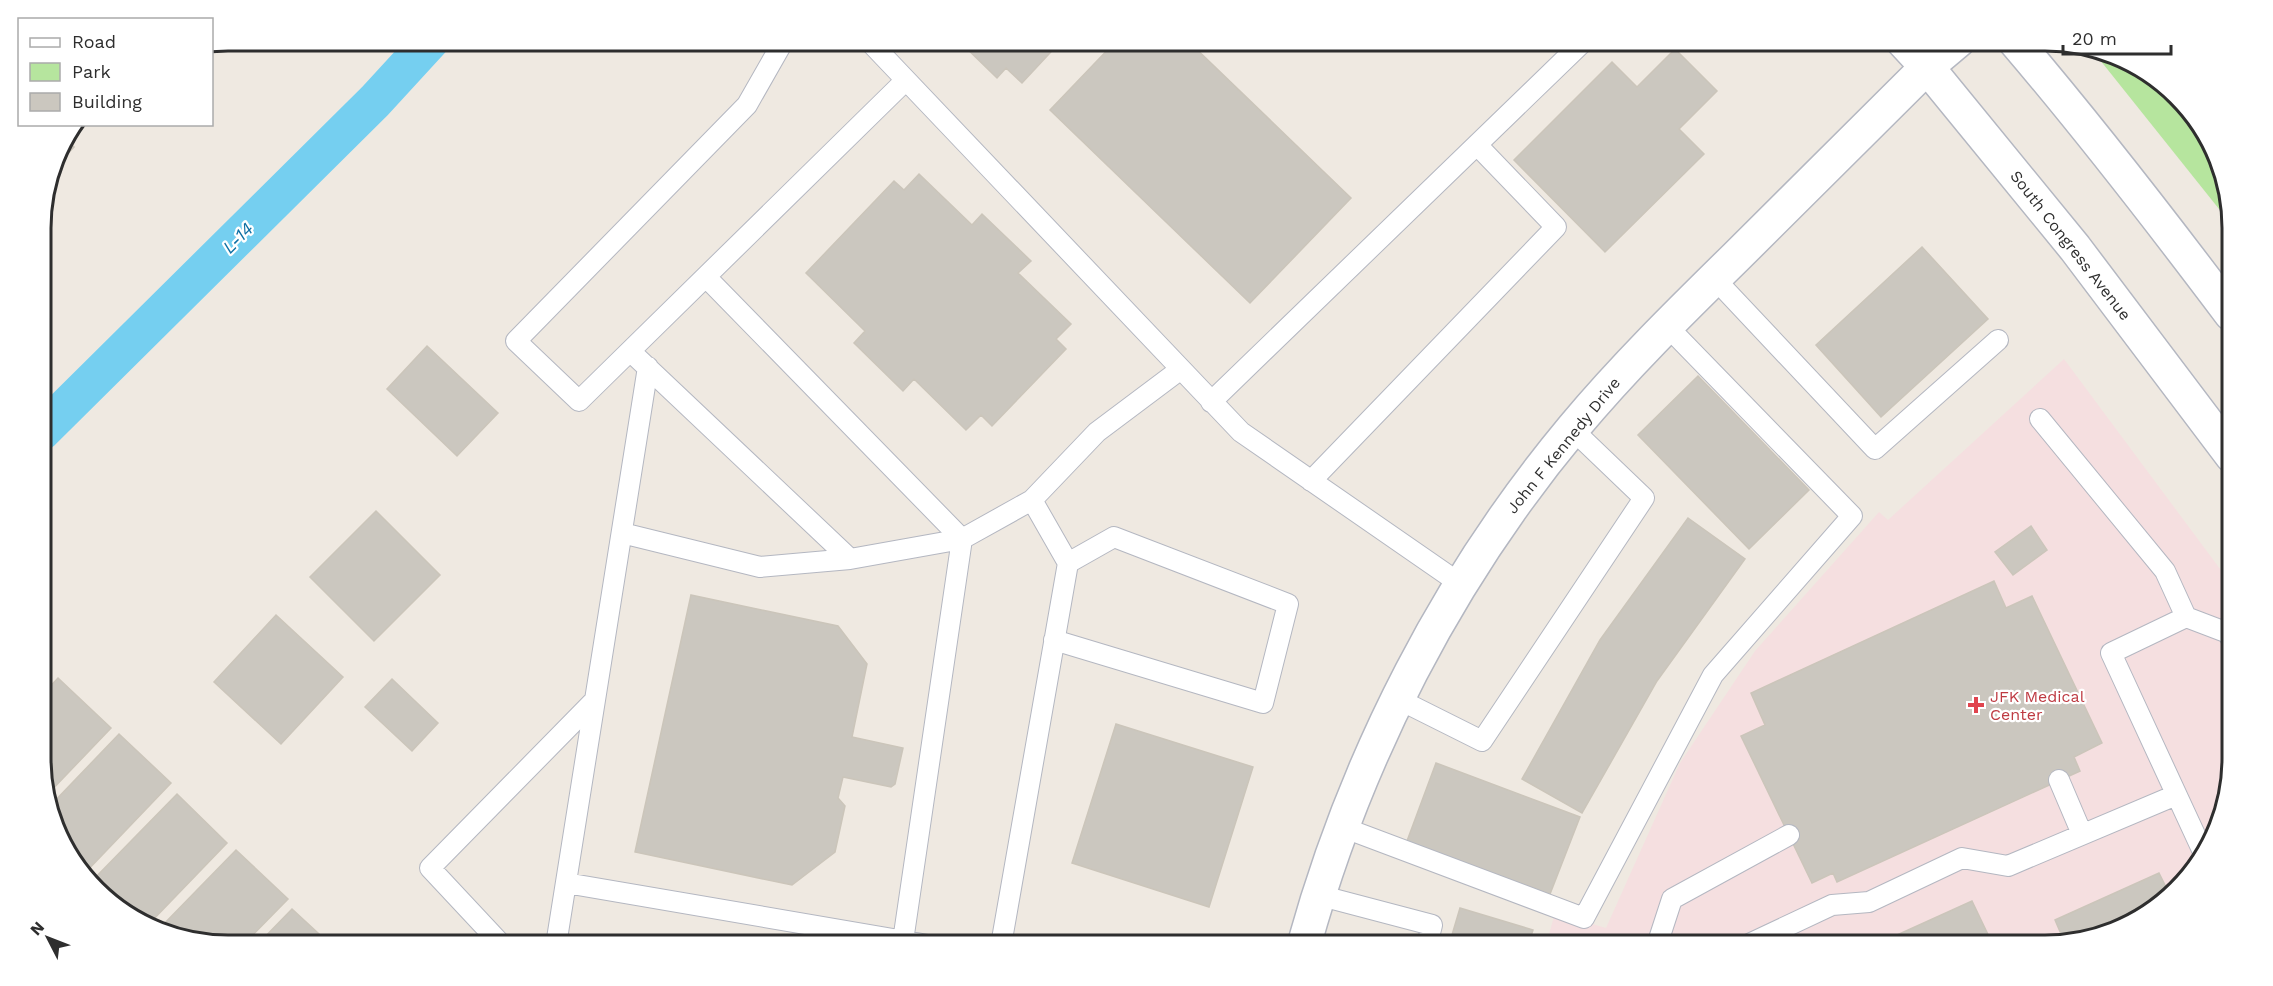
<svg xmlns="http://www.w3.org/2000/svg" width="2273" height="986" font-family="'Work Sans',sans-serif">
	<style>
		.medical { fill: #f5dfe0 }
		.green { fill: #b6e59e }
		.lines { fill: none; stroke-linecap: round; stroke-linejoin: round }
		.canal { stroke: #75cff0; stroke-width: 38 }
		.building { fill: #cbc7bf; stroke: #cbc5ba; stroke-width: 1.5 }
		.service-casing { stroke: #b4b7c1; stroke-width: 22 }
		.minor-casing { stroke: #b4b7c1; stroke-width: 36 }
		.secondary-casing { stroke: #b4b7c1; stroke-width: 36 }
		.service { stroke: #fff; stroke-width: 20 }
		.minor { stroke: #fff; stroke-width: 33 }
		.secondary { stroke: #fff; stroke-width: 33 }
		.health-dot { fill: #e0444e; stroke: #fff; stroke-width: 2 }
		.labels { text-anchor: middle; stroke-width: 4.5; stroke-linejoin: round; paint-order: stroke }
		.street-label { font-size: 16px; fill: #2e2e2e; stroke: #fff }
		.health-label { font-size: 16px; fill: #be3a42; stroke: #fff; text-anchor: start }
		.water-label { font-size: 18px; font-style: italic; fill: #0d6fa3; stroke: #fff }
		.rim { fill: none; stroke: #2e2e2e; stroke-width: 3 }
	</style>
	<rect width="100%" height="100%" fill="#efe9e1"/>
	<!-- medical -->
	<path class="medical" d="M 2064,359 L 2232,585 L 2232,759 L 2218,830 L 2194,872 L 2150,914 L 2057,945 L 1546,945 L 1555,913 L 1606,928 L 1680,763 L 1755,651 L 1879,512 L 1888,520 Z"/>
	<!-- green -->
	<path class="green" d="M 2092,50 L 2117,55 L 2194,114 L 2231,204 L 2231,224 Z"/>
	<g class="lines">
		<!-- canal -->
		<path class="canal" d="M 41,432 L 375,101 L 431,40"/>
	</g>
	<!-- building -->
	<path class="building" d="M 958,40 L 1062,40 L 1022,83 L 1006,68 L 997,78 Z
		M 1117,40 L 1187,40 L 1351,198 L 1250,303 L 1050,110 Z
		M 1675,49 L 1717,91 L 1679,129 L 1704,154 L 1605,252 L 1514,160 L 1612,62 L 1637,87 Z
		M 65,138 L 74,147 L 53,169 L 60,145 Z
		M 919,174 L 972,225 L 982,214 L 1031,261 L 1018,273 L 1071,324 L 1056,339 L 1066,349 L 992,426 L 981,415 L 966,430 L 914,379 L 903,391 L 854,343 L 865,331 L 806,273 L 894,181 L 904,190 Z
		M 1922,247 L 1988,319 L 1881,417 L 1816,345 Z
		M 427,346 L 498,413 L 457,456 L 387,389 Z
		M 1698,376 L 1809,490 L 1749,549 L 1638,435 Z
		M 376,511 L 440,575 L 374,641 L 310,577 Z
		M 1688,518 L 1745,559 L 1657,681 L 1582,813 L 1522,779 L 1600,640 Z
		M 2031,526 L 2047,550 L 2013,575 L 1995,552 Z
		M 1994,581 L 2006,608 L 2032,596 L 2102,743 L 2074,757 L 2080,771 L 1837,882 L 1833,873 L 1812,883 L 1741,736 L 1765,725 L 1751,693 Z
		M 691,595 L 838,626 L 867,664 L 852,737 L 903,748 L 895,784 L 891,787 L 843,777 L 838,798 L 845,806 L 835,852 L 792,885 L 635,852 Z
		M 276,615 L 343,677 L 281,744 L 214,682 Z
		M 58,678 L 111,728 L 47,795 L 42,783 L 42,695 Z
		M 392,679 L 438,723 L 412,751 L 365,707 Z
		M 1116,724 L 1253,767 L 1209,907 L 1072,863 Z
		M 119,734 L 171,783 L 83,875 L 79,872 L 51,805 Z
		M 1436,763 L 1580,817 L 1550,894 L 1407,841 Z
		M 177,794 L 227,843 L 148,925 L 92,881 Z
		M 236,850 L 288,899 L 243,945 L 228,946 L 157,931 Z
		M 2159,873 L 2170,895 L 2150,914 L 2055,945 L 2064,941 L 2055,920 Z
		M 1972,901 L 1993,945 L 1875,945 Z
		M 1460,908 L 1533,930 L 1528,945 L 1449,945 Z
		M 292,909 L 331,945 L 257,945 Z"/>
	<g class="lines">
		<!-- service casing -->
		<g class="service-casing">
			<path id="service" d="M 784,40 L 747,105 L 516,341 L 579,401 L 906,80
				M 868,40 L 1241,432 L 1462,585
				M 706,277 L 962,539 L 1032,500 L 1097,432 L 1181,369
				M 1714,278 L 1875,449 L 1998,340
				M 630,351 L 850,559 L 962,539 L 903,941
				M 1211,402 L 1585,40
				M 2040,419 L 2165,571 L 2186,617
				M 1311,481 L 1556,227 L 1477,145
				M 622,533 L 760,567 L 850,559
				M 1054,640 L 1263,703 L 1288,604 L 1114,537 L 1068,563
				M 1398,699 L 1482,741 L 1644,498 L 1572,429
				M 2059,780 L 2082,834
				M 1342,827 L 1584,918 L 1713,675 L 1852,516 L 1667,326
				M 2204,854 L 2111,653 L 2186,617 L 2228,633 L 2232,641
				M 566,883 L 928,945
				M 1318,895 L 1432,925 L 1427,945
				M 502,945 L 430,868 L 595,700
				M 556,945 L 648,367
				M 1001,945 L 1068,563 L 1032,500
				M 1657,945 L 1672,899 L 1789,835
				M 1747,945 L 1832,905 L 1869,902 L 1962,858 L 2008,866 L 2176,795"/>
		</g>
		<!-- minor casing -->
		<g class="minor-casing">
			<path id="minor" d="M 1304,945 C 1356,757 1448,578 1573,428 C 1624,367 1680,312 1736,257 C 1800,193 1864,130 1927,67 L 1959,40"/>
		</g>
		<!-- secondary casing -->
		<g class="secondary-casing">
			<path id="secondary" d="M 1902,40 L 1927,67 L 2075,248 L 2232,456
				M 2014,40 C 2090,129 2161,221 2231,314"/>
		</g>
		<!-- service -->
		<use href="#service" class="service"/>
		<!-- minor -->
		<use href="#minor" class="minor"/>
		<!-- secondary -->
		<use href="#secondary" class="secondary"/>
	</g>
	<!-- markers -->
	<path class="health-dot" d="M1973 696h6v6h6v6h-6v6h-6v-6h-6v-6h6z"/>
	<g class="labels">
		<!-- street labels -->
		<g class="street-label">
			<text transform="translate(2071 245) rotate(52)" y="6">South Congress Avenue</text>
			<text transform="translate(1563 445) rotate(-51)" y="6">John F Kennedy Drive</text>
		</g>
		<!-- health labels -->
		<g class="health-label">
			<text x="1990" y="702">JFK Medical<tspan x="1990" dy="18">Center</tspan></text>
		</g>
		<!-- water labels -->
		<g class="water-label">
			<text transform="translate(238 238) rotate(-45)" y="6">L-14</text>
		</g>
	</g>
	<!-- crop -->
	<path d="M0 0H2273V986H0ZM228 51H2045A177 177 0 0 1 2222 228V758A177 177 0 0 1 2045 935H228A177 177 0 0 1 51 758V228A177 177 0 0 1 228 51Z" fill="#fff" fill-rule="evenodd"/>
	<path class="rim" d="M228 51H2045A177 177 0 0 1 2222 228V758A177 177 0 0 1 2045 935H228A177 177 0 0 1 51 758V228A177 177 0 0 1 228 51Z"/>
	<!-- legend -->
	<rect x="18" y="18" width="195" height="108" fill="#ffffff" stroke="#ababab" stroke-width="1.5"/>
	<rect x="30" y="38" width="30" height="9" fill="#ffffff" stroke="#ababab" stroke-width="1.5"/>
	<text x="72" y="48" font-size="18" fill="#2e2e2e">Road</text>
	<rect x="30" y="63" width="30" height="18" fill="#b6e59e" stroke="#ababab" stroke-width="1.5"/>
	<text x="72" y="78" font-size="18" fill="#2e2e2e">Park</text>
	<rect x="30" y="93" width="30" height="18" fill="#cbc7bf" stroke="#ababab" stroke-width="1.5"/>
	<text x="72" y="108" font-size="18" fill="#2e2e2e">Building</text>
	<!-- north arrow -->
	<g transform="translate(48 938) rotate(312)" stroke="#ffffff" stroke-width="4.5" paint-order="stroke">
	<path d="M0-4.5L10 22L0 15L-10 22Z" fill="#2e2e2e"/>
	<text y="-9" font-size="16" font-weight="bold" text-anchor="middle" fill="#2e2e2e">N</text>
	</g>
	<!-- scale -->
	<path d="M2063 45v9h108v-9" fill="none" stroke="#2e2e2e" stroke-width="3"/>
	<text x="2072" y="45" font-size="18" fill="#2e2e2e" stroke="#ffffff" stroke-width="4.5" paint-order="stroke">20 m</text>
</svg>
